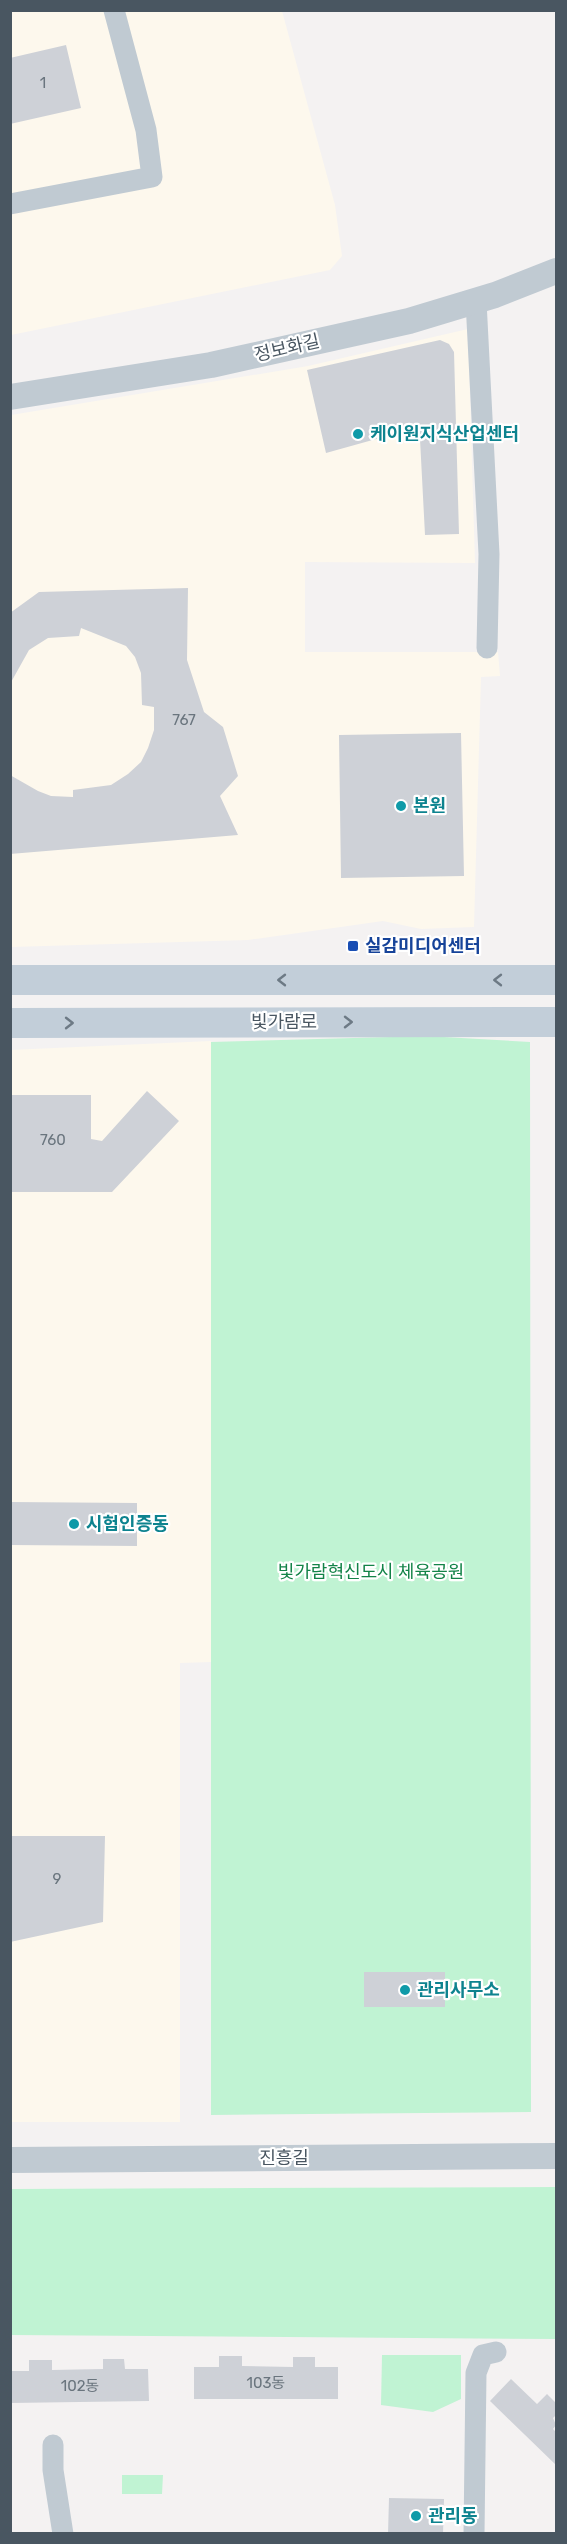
<svg xmlns="http://www.w3.org/2000/svg" width="567" height="2544" font-family="Rubik,'Noto Sans KR',sans-serif">
	<style>
		.commercial { fill: #fdf8ed }
		.green { fill: #c0f3d3 }
		.building { fill: #ced1d7 }
		.lines { fill: none; stroke-linecap: round; stroke-linejoin: round }
		.minor { stroke: #c0cad2; stroke-width: 21 }
		.tertiary { stroke: #c0cad2; stroke-width: 26 }
		.secondary { stroke: #c2ced9; stroke-width: 30 }
		.oneway { stroke: #6d7a85 }
		.culture-dot { fill: #0f9aa8; stroke: #fff; stroke-width: 2 }
		.transit-dot { fill: #1a4fb4; stroke: #fff; stroke-width: 2 }
		.labels { text-anchor: middle; stroke-width: 4.5; stroke-linejoin: round; paint-order: stroke }
		.number-label { font-size: 15px; fill: #6a757e }
		.street-label { font-size: 18px; fill: #495661; stroke: #fff }
		.culture-label { font-size: 18px; font-weight: bold; fill: #0d838f; stroke: #fff; text-anchor: start }
		.transit-label { font-size: 18px; font-weight: bold; fill: #164399; stroke: #fff; text-anchor: start }
		.park-label { font-size: 18px; fill: #138348; stroke: #fff }
	</style>
	<rect width="100%" height="100%" fill="#f4f2f2"/>
	<!-- commercial -->
	<path class="commercial" d="M 11,11 L 282,11 L 335,205 L 342,256 L 330,270 L 11,335 Z
		M 468,329 L 475,563 L 305,562 L 305,652 L 498,652 L 500,676 L 481,677 L 474,927 L 421,929 L 383,921 L 248,940 L 11,947 L 11,415 L 308,366 Z
		M 211,1041 L 211,1662 L 180,1663 L 180,2122 L 11,2122 L 10,1050 Z"/>
	<!-- green -->
	<path class="green" d="M 426,1036 L 530,1042 L 531,2112 L 211,2115 L 211,1042 Z
		M 556,2187 L 556,2339 L 11,2335 L 11,2189 Z
		M 382,2355 L 461,2355 L 461,2399 L 433,2412 L 381,2405 Z
		M 122,2475 L 163,2475 L 162,2494 L 122,2494 Z"/>
	<!-- building -->
	<path class="building" d="M 66,45 L 81,108 L 10,124 L 10,58 Z
		M 440,340 L 449,344 L 454,352 L 459,534 L 425,535 L 420,439 L 412,429 L 326,453 L 307,370 Z
		M 188,588 L 187,660 L 204,712 L 223,727 L 238,776 L 220,796 L 238,835 L 10,854 L 10,775 L 38,791 L 51,796 L 73,797 L 73,790 L 111,785 L 128,774 L 141,762 L 148,748 L 154,730 L 154,707 L 142,705 L 141,673 L 135,657 L 126,646 L 81,628 L 79,636 L 48,638 L 29,650 L 10,684 L 10,613 L 39,592 Z
		M 461,733 L 464,876 L 341,878 L 339,735 Z
		M 147,1091 L 179,1121 L 112,1192 L 10,1192 L 10,1095 L 91,1095 L 91,1139 L 102,1141 Z
		M 10,1502 L 137,1503 L 137,1546 L 10,1545 Z
		M 10,1836 L 105,1836 L 103,1922 L 10,1942 Z
		M 364,1972 L 445,1972 L 445,2007 L 364,2007 Z
		M 219,2356 L 242,2356 L 242,2366 L 293,2367 L 293,2357 L 315,2357 L 315,2367 L 338,2367 L 338,2399 L 194,2399 L 194,2367 L 219,2367 Z
		M 103,2359 L 124,2359 L 125,2369 L 148,2369 L 149,2401 L 10,2403 L 10,2371 L 29,2371 L 29,2360 L 52,2360 L 52,2370 L 103,2369 Z
		M 511,2379 L 537,2404 L 547,2394 L 556,2403 L 556,2415 L 553,2418 L 556,2425 L 553,2429 L 556,2432 L 556,2465 L 490,2401 Z
		M 389,2498 L 444,2499 L 443,2534 L 388,2534 Z"/>
	<g class="lines">
		<!-- minor -->
		<path class="minor" d="M 10,204 L 152,177 L 146,130 L 114,10
			M 476,301 L 489,554 L 487,648
			M 53,2445 L 53,2470 L 63,2534
			M 474,2534 L 476,2373 L 483,2355 L 496,2352"/>
		<!-- tertiary -->
		<path class="tertiary" d="M 10,397 L 211,365 L 409,321 L 495,295 L 556,271
			M 10,2160 L 556,2156"/>
		<!-- secondary -->
		<path class="secondary" d="M 10,980 L 556,980
			M 10,1023 L 556,1022"/>
	</g>
	<!-- one-way arrows -->
	<defs><path id="oneway-chevron" d="M-2-3.5L2.5 0L-2 3.5" fill="none" stroke-width="1.6" stroke-linecap="round" stroke-linejoin="round" transform="scale(1.5)"/></defs>
	<g class="oneway">
		<use href="#oneway-chevron" transform="translate(282 980) rotate(-180)"/>
		<use href="#oneway-chevron" transform="translate(498 980) rotate(-180)"/>
		<use href="#oneway-chevron" transform="translate(348 1022)"/>
		<use href="#oneway-chevron" transform="translate(69 1023)"/>
	</g>
	<!-- markers -->
	<g class="culture-dot">
		<circle cx="358" cy="434" r="6"/>
		<circle cx="401" cy="806" r="6"/>
		<circle cx="74" cy="1524" r="6"/>
		<circle cx="405" cy="1990" r="6"/>
		<circle cx="416" cy="2516" r="6"/>
	</g>
	<rect class="transit-dot" x="347" y="940" width="12" height="12" rx="3"/>
	<g class="labels">
		<!-- number labels -->
		<g class="number-label">
			<text x="43" y="88">1</text>
			<text x="184" y="725">767</text>
			<text x="53" y="1145">760</text>
			<text x="57" y="1884">9</text>
			<text x="266" y="2388">103동</text>
			<text x="80" y="2391">102동</text>
		</g>
		<!-- street labels -->
		<g class="street-label">
			<text transform="translate(287 348) rotate(-13)" y="6">정보화길</text>
			<text x="284" y="1028">빛가람로</text>
			<text x="284" y="2164">진흥길</text>
		</g>
		<!-- culture labels -->
		<g class="culture-label">
			<text x="370" y="440">케이원지식산업센터</text>
			<text x="413" y="812">본원</text>
			<text x="86" y="1530">시험인증동</text>
			<text x="417" y="1996">관리사무소</text>
			<text x="428" y="2522">관리동</text>
		</g>
		<!-- transit labels -->
		<g class="transit-label">
			<text x="365" y="952">실감미디어센터</text>
		</g>
		<!-- park labels -->
		<g class="park-label">
			<text x="371" y="1578">빛가람혁신도시 체육공원</text>
		</g>
	</g>
	<!-- border -->
	<rect width="567" height="2544" fill="none" stroke="#495661" stroke-width="24"/>
</svg>
